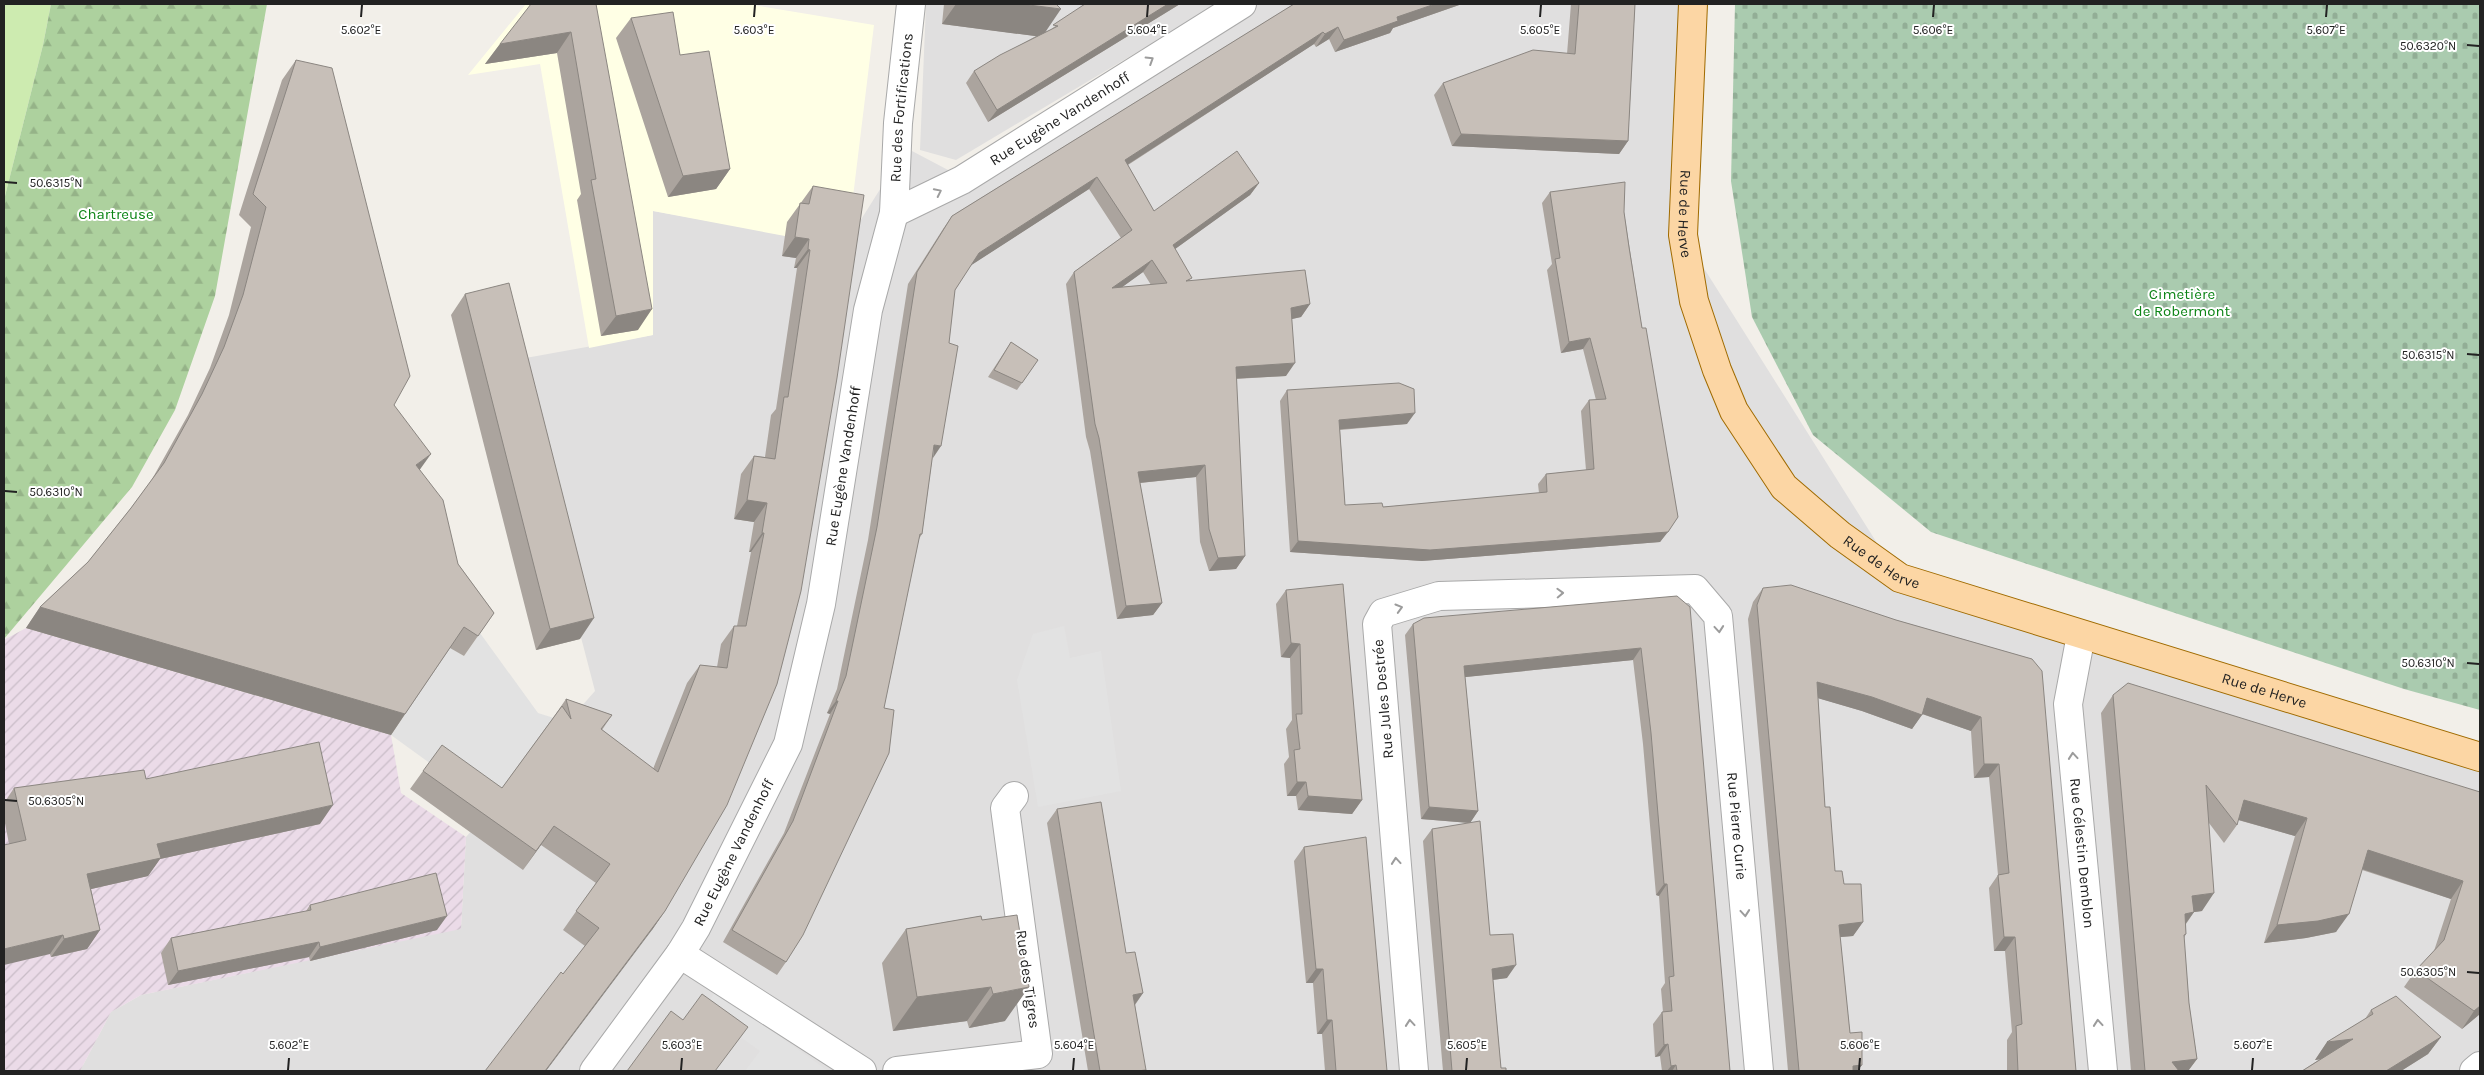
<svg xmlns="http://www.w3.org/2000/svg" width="2484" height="1075" font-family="Karla,sans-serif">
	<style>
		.residential { fill: #e0dfdf }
		.industrial { fill: url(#industrial-furrows) }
		.education { fill: #ffffe5 }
		.grass { fill: #cdebb0 }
		.forest { fill: url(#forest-firs) }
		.cemetery { fill: url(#cemetery-stones) }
		.parking { fill: #e2e2e2 }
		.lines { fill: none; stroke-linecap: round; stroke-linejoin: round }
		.minor-casing { stroke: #a9a9a9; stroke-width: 30 }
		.primary-casing { stroke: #a06b00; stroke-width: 30 }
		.minor { stroke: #fff; stroke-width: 28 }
		.primary { stroke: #fcd6a4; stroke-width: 28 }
		.wall { fill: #aba49e; fill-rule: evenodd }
		.shaded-wall { fill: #8b8681 }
		.building { fill: #c7bfb8; stroke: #8b8681; fill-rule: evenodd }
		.oneway { stroke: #9c9c9c }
		.ticks { fill: none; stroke: #222; stroke-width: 2 }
		.labels { text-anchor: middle; stroke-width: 4; stroke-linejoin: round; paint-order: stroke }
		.street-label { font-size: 15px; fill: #222; stroke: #fff }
		.park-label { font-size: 15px; fill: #0c8416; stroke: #fff }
		.ticks-label { font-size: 12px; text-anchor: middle; fill: #222; stroke: #fff; stroke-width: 4; stroke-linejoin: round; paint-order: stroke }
	</style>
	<defs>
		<pattern id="industrial-furrows" width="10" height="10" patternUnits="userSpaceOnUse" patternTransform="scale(1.25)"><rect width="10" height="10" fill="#ebdbe8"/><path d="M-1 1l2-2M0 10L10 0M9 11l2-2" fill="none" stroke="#c9bcc7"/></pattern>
		<pattern id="forest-firs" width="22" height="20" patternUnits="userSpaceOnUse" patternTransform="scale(1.25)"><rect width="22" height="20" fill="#add19e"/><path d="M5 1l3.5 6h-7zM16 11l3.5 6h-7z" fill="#95b388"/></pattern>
		<pattern id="cemetery-stones" width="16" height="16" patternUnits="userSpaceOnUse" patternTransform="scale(1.25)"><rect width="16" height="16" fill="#aacbaf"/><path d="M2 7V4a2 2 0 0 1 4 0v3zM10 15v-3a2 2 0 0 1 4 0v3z" fill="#92ae96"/></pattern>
	</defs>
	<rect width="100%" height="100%" fill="#f2efe9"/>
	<!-- residential -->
	<path class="residential" d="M 926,4 L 1218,4 L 956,160 L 920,150 Z
		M 1227,4 L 1683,4 L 1683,235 L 1899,578 L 2480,746 L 2480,1071 L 80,1071 L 111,1012 L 141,995 L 461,928 L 466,837 L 595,691 L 509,361 L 653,335 L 653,211 L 845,245 L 889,175 L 912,151 L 950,171 Z"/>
	<!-- industrial -->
	<path class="industrial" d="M 26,628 L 391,735 L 401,793 L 466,837 L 461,929 L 141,995 L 111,1012 L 80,1071 L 4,1071 L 4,640 Z"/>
	<!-- education -->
	<path class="education" d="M 526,4 L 747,4 L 874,25 L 851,213 L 785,236 L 653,211 L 653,335 L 589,348 L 540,64 L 468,75 Z"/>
	<!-- grass -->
	<path class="grass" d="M 4,4 L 51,4 L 43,45 L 4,200 Z"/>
	<!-- forest -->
	<path class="forest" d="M 51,4 L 267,4 L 215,296 L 175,410 L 132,487 L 4,639 L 4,200 L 43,45 Z"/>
	<!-- cemetery -->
	<path class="cemetery" d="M 1735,4 L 2480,4 L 2480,710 L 2404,689 L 1931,532 L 1813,435 L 1752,317 L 1731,181 Z"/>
	<!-- parking -->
	<path class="parking" d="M 1064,626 L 1070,658 L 1101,651 L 1121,791 L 1038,807 L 1017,680 L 1033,634 Z
		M 480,633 L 538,713 L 554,718 L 489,806 L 391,735 L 450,647 L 464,656 Z
		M 716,991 L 828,1071 L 745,1071 L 760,1051 L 703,1010 Z"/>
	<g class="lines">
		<!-- minor casing -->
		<g class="minor-casing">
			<g id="minor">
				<path id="s1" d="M 894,213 L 962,180 L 1242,4"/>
				<path id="s2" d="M 2081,635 L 2068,704 L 2103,1071"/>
				<path d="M 680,954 L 862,1071"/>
				<path id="s3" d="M 594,1071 L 680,954 L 696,928 L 788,744 L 821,604 L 868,310 L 894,213 L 898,123 L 911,4"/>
				<path d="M 897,1071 L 1038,1054 L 1005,808 L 1014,796"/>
				<path id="s4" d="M 1414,1071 L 1377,624 L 1383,613 L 1439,596 L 1695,589 L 1718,616 L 1759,1071"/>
				<path d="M 2474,1071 L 2480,1066"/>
			</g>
		</g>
		<!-- primary casing -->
		<g class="primary-casing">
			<g id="primary">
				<path id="s5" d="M 1693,4 L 1683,235 L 1694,301 L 1717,370 L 1734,411 L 1784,487 L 1840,535 L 1900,578 L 2480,757"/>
			</g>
		</g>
		<!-- minor -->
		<use href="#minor" class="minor"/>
		<!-- primary -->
		<use href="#primary" class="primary"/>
	</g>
	<!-- wall -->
	<path class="wall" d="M 596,4 L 638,330 L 601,336 L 577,200 L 581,194 L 557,53 L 485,64 L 500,44 Z
		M 944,4 L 1056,4 L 1045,32 L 1050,30 L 1085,4 L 1180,4 L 988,122 L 966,83 L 974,71 L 1036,36 L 942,24 Z
		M 1294,4 L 1462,4 L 1393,28 L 1390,33 L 1335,52 L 1329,39 L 1316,47 L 1314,44 L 1128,165 L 1154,211 L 1259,183 L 1250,195 L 1175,249 L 1190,281 L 1310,304 L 1301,317 L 1292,319 L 1286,376 L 1236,379 L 1245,556 L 1236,569 L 1209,571 L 1200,542 L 1196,477 L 1140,483 L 1162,603 L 1153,615 L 1117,619 L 1090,451 L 1086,437 L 1066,284 L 1074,272 L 1121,238 L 1089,189 L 971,265 L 955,290 L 922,534 L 919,539 L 786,962 L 777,975 L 723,942 L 784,833 L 830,714 L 827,713 L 837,689 L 868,540 L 908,284 L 943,229 L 952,216 ZM 1143,272 L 1151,285 L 1122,287 Z
		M 1571,4 L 1635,4 L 1628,141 L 1619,154 L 1452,146 L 1434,95 L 1443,83 L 1567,54 Z
		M 631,18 L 680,55 L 730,169 L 716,189 L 668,197 L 616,38 Z
		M 296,60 L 394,405 L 458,564 L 494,613 L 464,656 L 450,648 L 391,735 L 26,628 L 40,607 L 88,562 L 131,508 L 151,481 L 188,415 L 210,368 L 229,315 L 251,227 L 239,215 L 282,80 Z
		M 813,186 L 837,378 L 665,911 L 652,930 L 563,974 L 585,946 L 563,930 L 596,883 L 541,845 L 523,870 L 410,789 L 423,771 L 502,788 L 553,718 L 566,699 L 612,715 L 602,730 L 653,769 L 687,683 L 700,665 L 717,667 L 721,644 L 734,626 L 737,626 L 751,552 L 749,552 L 754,522 L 734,519 L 741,474 L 754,456 L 765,457 L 771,415 L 776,409 L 797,268 L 794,268 L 796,258 L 782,256 L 787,222 Z
		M 1550,192 L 1624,212 L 1642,328 L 1678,517 L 1660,542 L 1422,561 L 1290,552 L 1280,401 L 1287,390 L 1407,424 L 1340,430 L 1345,505 L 1383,507 L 1539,493 L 1538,484 L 1546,474 L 1586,470 L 1581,411 L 1589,400 L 1596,400 L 1583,349 L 1561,353 L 1547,270 L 1552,264 L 1542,203 Z
		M 465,294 L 580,639 L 536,650 L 451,315 Z
		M 1011,342 L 1038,360 L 1017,390 L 988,377 Z
		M 1763,588 L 1896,620 L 2032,659 L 2076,1071 L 2007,1071 L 2007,1040 L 2012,1032 L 2005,951 L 1994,951 L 1989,888 L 1998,875 L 1989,777 L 1974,778 L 1971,731 L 1922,714 L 1912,729 L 1862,711 L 1818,698 L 1825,807 L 1835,871 L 1844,884 L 1863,922 L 1853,936 L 1840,937 L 1850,1033 L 1862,1065 L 1857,1071 L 1788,1071 L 1748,619 L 1753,602 Z
		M 1286,590 L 1362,800 L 1352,814 L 1298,810 L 1296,796 L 1287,796 L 1284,764 L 1289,757 L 1286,729 L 1292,720 L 1290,658 L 1281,657 L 1276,604 Z
		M 1677,596 L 1730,1071 L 1662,1071 L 1660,1056 L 1655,1057 L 1653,1024 L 1662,1012 L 1663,1012 L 1661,989 L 1665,983 L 1659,896 L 1656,895 L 1643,744 L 1633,660 L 1465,677 L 1478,811 L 1470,823 L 1421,819 L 1405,635 L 1413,624 Z
		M 2113,695 L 2480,792 L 2480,1014 L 2462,1029 L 2404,987 L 2416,970 L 2434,951 L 2451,899 L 2362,870 L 2336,932 L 2306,938 L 2264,943 L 2295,836 L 2238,820 L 2237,825 L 2224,843 L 2209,823 L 2202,911 L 2194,912 L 2186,924 L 2186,934 L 2184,938 L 2189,1003 L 2197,1059 L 2188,1071 L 2131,1071 L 2101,713 Z
		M 146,779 L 320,824 L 160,859 L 148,876 L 91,889 L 100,930 L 87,949 L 51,957 L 9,844 L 4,818 L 4,803 L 14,788 Z
		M 1057,809 L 1126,953 L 1143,993 L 1135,1005 L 1145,1071 L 1088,1071 L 1047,823 Z
		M 1432,829 L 1490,935 L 1507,978 L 1493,980 L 1501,1068 L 1506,1071 L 1443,1071 L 1423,841 Z
		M 1304,847 L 1387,1071 L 1325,1071 L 1322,1034 L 1317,1034 L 1313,983 L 1306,983 L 1294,861 Z
		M 310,905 L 437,930 L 310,961 L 309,957 L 168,985 L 161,953 L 171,938 L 306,911 Z
		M 981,916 L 1005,1021 L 969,1028 L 967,1021 L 893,1031 L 882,963 L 906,929 Z
		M 2371,1010 L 2441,1037 L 2428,1054 L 2401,1071 L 2302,1071 L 2320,1059 L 2315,1060 L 2327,1042 L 2365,1019 Z"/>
	<!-- shaded-wall -->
	<path class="shaded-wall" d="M 956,4 L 1021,4 L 1061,9 L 1042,37 L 942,24 Z
		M 1168,4 L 1180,4 L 988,122 L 997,110 Z
		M 1435,4 L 1462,4 L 1393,28 L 1390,33 L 1335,52 L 1344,40 L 1397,17 Z
		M 1338,27 L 1329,39 L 1316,47 L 1325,34 Z
		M 571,32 L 557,53 L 485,64 L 500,44 Z
		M 1323,32 L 1314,44 L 1116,172 L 1125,160 Z
		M 1461,134 L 1628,141 L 1619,154 L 1452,146 Z
		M 730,169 L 716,189 L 668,197 L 683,176 Z
		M 1097,177 L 1089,189 L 970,266 L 979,253 Z
		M 1259,183 L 1250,195 L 1164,257 L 1173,245 Z
		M 795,237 L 809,239 L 796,258 L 782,256 Z
		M 808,249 L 810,250 L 797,268 L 794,268 Z
		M 1152,260 L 1143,272 L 1103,301 L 1112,288 Z
		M 1310,304 L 1301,317 L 1283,321 L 1291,308 Z
		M 652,309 L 638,330 L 601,336 L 616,316 Z
		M 1590,338 L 1583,349 L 1561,353 L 1569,342 Z
		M 1295,363 L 1286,376 L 1227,379 L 1236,367 Z
		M 1415,413 L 1407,424 L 1331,430 L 1339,420 Z
		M 934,445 L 941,446 L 933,458 Z
		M 431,454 L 416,475 L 416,465 Z
		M 1205,465 L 1196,477 L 1129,484 L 1138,472 Z
		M 747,500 L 767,503 L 754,522 L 734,519 Z
		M 1668,532 L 1660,542 L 1422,561 L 1290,552 L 1298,541 Z
		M 762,533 L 764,533 L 751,552 L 749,552 Z
		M 1245,556 L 1236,569 L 1209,571 L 1218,558 Z
		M 1162,603 L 1153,615 L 1117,619 L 1126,606 Z
		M 40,607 L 405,714 L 391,735 L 26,628 Z
		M 594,618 L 580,639 L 536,650 L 550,629 Z
		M 1291,643 L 1300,644 L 1290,658 L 1281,657 Z
		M 1641,648 L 1633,660 L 1456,678 L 1464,666 Z
		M 1817,682 L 1872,697 L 1922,715 L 1912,729 L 1862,711 L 1807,695 Z
		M 1927,698 L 1981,717 L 1971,731 L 1917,712 Z
		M 836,701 L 838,701 L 830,714 L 827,713 Z
		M 1984,764 L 1999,764 L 1989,777 L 1974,778 Z
		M 1297,782 L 1306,782 L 1296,796 L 1287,796 Z
		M 1308,796 L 1362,800 L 1352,814 L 1298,810 Z
		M 2244,800 L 2307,818 L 2295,836 L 2232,818 Z
		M 333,805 L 320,824 L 160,859 L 148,876 L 74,893 L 87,874 L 157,844 Z
		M 1429,807 L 1478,811 L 1470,823 L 1421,819 Z
		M 554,826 L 541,845 L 523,870 L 536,851 Z
		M 2368,850 L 2463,881 L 2451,899 L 2356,867 Z
		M 1664,884 L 1667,884 L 1659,896 L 1656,895 Z
		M 2214,893 L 2202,911 L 2180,914 L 2192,896 Z
		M 665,911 L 652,930 L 546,1071 L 545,1071 Z
		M 2194,912 L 2181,930 L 2185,914 Z
		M 2349,914 L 2336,932 L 2306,938 L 2264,943 L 2277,925 Z
		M 447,916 L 437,930 L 310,961 L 320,947 Z
		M 1863,922 L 1853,936 L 1829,938 L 1839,925 Z
		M 100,930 L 87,949 L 51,957 L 64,939 Z
		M 63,935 L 50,954 L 4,965 L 4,949 Z
		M 2004,937 L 2015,937 L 2005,951 L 1994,951 Z
		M 319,942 L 309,957 L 168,985 L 178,971 Z
		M 1516,965 L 1507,978 L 1484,981 L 1492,969 Z
		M 1316,969 L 1323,969 L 1313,983 L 1306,983 Z
		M 991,987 L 967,1021 L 893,1031 L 917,997 Z
		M 1029,987 L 1005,1021 L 969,1028 L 993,994 Z
		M 1143,993 L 1133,1007 L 1133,995 Z
		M 2480,1006 L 2480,1014 L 2462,1029 L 2474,1011 Z
		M 1327,1020 L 1332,1020 L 1322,1034 L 1317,1034 Z
		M 2441,1037 L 2428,1054 L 2401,1071 L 2386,1071 Z
		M 2353,1039 L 2340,1057 L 2315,1060 L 2327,1042 Z
		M 1668,1044 L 1660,1056 L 1655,1057 L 1664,1045 Z
		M 2197,1059 L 2188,1071 L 2166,1071 L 2172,1062 Z
		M 1676,1065 L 1672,1071 L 1667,1071 L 1671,1066 Z
		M 1862,1065 L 1857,1071 L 1849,1071 L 1853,1066 Z"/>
	<!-- building -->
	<path class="building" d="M 531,4 L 596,4 L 652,309 L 616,316 L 591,180 L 596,179 L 571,32 L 500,44 Z
		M 1021,4 L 1056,4 L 1061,9 Z
		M 1085,4 L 1168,4 L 997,110 L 974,71 L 1000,55 L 1058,26 L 1053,25 Z
		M 1294,4 L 1435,4 L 1397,17 L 1398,21 L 1344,40 L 1338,27 L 1325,34 L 1323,32 L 1125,160 L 1154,211 L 1237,151 L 1259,183 L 1173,245 L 1192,278 L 1186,281 L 1305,270 L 1310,304 L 1291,308 L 1295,363 L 1236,367 L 1245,556 L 1218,558 L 1209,529 L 1205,465 L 1138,472 L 1162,603 L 1126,606 L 1099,438 L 1095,424 L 1074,272 L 1132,230 L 1097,177 L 979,253 L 955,290 L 949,343 L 958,346 L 941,446 L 934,445 L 922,534 L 920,534 L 884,708 L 894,710 L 889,753 L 803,935 L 786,962 L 732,930 L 793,821 L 838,701 L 836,701 L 846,676 L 877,527 L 917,272 L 952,216 ZM 1152,260 L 1167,283 L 1112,288 Z
		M 1579,4 L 1635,4 L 1628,141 L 1461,134 L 1443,83 L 1533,50 L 1575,54 Z
		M 673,12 L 680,55 L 709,51 L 730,169 L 683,176 L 631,18 Z
		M 296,60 L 332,68 L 410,376 L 394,405 L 431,454 L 416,465 L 443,500 L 458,564 L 494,613 L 478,636 L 464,627 L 405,714 L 40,607 L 88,562 L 131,508 L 164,463 L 202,394 L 224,347 L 243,295 L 266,207 L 253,194 Z
		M 1625,182 L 1624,212 L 1629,247 L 1642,328 L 1646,328 L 1678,517 L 1668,532 L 1430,550 L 1298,541 L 1287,390 L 1399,383 L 1414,389 L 1415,413 L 1339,420 L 1345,505 L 1382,503 L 1383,507 L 1547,492 L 1546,474 L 1594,469 L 1589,400 L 1606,399 L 1590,338 L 1569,342 L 1555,259 L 1560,258 L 1550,192 Z
		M 813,186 L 864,195 L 837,378 L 801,591 L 777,684 L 727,805 L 665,911 L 545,1071 L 485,1071 L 561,972 L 563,974 L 599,928 L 576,911 L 610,864 L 554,826 L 536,851 L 423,771 L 442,745 L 502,788 L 562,706 L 571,719 L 566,699 L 612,715 L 601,729 L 658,772 L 700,665 L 727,668 L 734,626 L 746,626 L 764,533 L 762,533 L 767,503 L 747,500 L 754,456 L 775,459 L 784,397 L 788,397 L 810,250 L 808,249 L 809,239 L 795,237 L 800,203 L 809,204 Z
		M 509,283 L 594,618 L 550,629 L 465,294 Z
		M 1011,342 L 1038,360 L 1022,383 L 994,370 Z
		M 1343,584 L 1362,800 L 1308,796 L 1306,782 L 1297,782 L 1294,750 L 1300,749 L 1296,714 L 1302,714 L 1300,644 L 1291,643 L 1286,590 Z
		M 1791,585 L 1896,620 L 2032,659 L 2042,671 L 2076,1071 L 2018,1071 L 2016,1026 L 2022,1024 L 2015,937 L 2004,937 L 1998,875 L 2009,873 L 1999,764 L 1984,764 L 1981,717 L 1927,698 L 1922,715 L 1872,697 L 1817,682 L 1825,807 L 1830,807 L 1835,871 L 1842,871 L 1844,884 L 1861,884 L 1863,922 L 1839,925 L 1850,1033 L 1862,1032 L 1862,1065 L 1853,1066 L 1853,1071 L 1799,1071 L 1757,605 L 1763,588 Z
		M 1677,596 L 1690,607 L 1730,1071 L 1677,1071 L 1676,1065 L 1671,1066 L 1668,1044 L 1664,1045 L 1662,1012 L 1672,1011 L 1669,977 L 1674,976 L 1667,884 L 1664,884 L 1651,733 L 1641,648 L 1464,666 L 1478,811 L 1429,807 L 1413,624 L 1424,618 Z
		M 2128,683 L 2480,792 L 2480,1006 L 2474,1011 L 2416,970 L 2444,940 L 2463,881 L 2368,850 L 2349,914 L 2318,921 L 2277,925 L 2307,818 L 2244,800 L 2237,825 L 2206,785 L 2214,893 L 2192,896 L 2194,912 L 2185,914 L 2186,934 L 2184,935 L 2189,1003 L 2197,1059 L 2172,1062 L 2179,1071 L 2145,1071 L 2113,695 Z
		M 319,742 L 333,805 L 157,844 L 161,858 L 87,874 L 100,930 L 64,939 L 63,935 L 4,949 L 4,845 L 26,840 L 14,788 L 144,770 L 146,779 Z
		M 1101,802 L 1126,953 L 1135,952 L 1143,993 L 1133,995 L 1146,1070 L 1137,1071 L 1100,1071 L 1057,809 Z
		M 1480,821 L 1490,935 L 1513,934 L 1516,965 L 1492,969 L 1501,1068 L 1506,1068 L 1506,1071 L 1452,1071 L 1432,829 Z
		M 1366,837 L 1387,1071 L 1336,1071 L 1332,1020 L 1327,1020 L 1323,969 L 1316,969 L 1304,847 Z
		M 436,873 L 447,916 L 320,947 L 319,942 L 178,971 L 171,938 L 311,910 L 310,905 Z
		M 1017,915 L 1029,987 L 993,994 L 991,987 L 917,997 L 906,929 L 981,916 L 982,920 Z
		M 702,994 L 748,1027 L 715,1071 L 627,1071 L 671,1011 L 683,1020 Z
		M 2396,996 L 2441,1037 L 2386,1071 L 2302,1071 L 2353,1039 L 2327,1042 L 2373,1014 L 2371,1010 Z"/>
	<!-- one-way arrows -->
	<defs><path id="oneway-chevron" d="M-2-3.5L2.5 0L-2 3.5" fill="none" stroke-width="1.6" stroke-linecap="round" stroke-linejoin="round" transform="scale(1.25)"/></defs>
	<g class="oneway">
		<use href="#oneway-chevron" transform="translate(1150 60) rotate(-32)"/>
		<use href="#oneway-chevron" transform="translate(938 192) rotate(-26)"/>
		<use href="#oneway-chevron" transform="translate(1560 593) rotate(-2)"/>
		<use href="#oneway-chevron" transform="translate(1399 608) rotate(-16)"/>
		<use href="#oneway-chevron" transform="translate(1719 629) rotate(85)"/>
		<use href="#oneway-chevron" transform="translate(2073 756) rotate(-95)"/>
		<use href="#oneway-chevron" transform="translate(1396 861) rotate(-95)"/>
		<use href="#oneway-chevron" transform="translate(1745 913) rotate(85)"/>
		<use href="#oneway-chevron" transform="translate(1410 1023) rotate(-95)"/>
		<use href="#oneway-chevron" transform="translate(2098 1023) rotate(-95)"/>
	</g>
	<!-- ticks -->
	<path class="ticks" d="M 361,17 L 362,5M 754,17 L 755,5M 1147,17 L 1148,5M 1540,17 L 1541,5M 1933,17 L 1934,5M 2326,17 L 2327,5M 2467,45 L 2479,46M 5,182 L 17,183M 2467,354 L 2479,355M 5,491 L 17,492M 2467,663 L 2479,664M 5,800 L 17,801M 2467,972 L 2479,973M 288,1070 L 289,1058M 681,1070 L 682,1058M 1073,1070 L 1074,1058M 1466,1070 L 1467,1058M 1859,1070 L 1860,1058M 2252,1070 L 2253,1058"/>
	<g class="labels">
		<!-- street labels -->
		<g class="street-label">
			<text dy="5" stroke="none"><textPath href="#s3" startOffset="1029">Rue des Fortifications</textPath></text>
			<text dy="5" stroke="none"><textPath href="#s1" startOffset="191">Rue Eugène Vandenhoff</textPath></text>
			<text dy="5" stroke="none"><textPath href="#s5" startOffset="210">Rue de Herve</textPath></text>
			<text dy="5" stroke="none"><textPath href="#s3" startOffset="665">Rue Eugène Vandenhoff</textPath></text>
			<text dy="5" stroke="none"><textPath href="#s5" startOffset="630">Rue de Herve</textPath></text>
			<text dy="5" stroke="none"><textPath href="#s5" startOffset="1035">Rue de Herve</textPath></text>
			<text transform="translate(1383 699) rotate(-95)" y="5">Rue Jules Destrée</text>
			<text dy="5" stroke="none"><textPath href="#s4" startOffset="1022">Rue Pierre Curie</textPath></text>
			<text dy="5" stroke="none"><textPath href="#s3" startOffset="260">Rue Eugène Vandenhoff</textPath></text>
			<text dy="5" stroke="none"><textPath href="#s2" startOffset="220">Rue Célestin Demblon</textPath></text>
			<text transform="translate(1028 979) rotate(82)" y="5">Rue des Tigres</text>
		</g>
		<!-- park labels -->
		<g class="park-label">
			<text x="116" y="219">Chartreuse</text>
			<text x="2182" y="299">Cimetière<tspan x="2182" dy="17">de Robermont</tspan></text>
		</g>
	</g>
	<g class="ticks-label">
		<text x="361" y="34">5.602°E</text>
		<text x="754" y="34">5.603°E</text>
		<text x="1147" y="34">5.604°E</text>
		<text x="1540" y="34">5.605°E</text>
		<text x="1933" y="34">5.606°E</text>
		<text x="2326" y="34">5.607°E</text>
		<text x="2428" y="50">50.6320°N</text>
		<text x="56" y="187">50.6315°N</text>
		<text x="2428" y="359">50.6315°N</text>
		<text x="56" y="496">50.6310°N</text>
		<text x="2428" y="667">50.6310°N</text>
		<text x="56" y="805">50.6305°N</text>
		<text x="2428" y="976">50.6305°N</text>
		<text x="289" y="1049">5.602°E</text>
		<text x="682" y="1049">5.603°E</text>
		<text x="1074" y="1049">5.604°E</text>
		<text x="1467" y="1049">5.605°E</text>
		<text x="1860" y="1049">5.606°E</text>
		<text x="2253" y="1049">5.607°E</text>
	</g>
	<!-- border -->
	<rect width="2484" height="1075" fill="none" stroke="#222222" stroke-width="10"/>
</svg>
